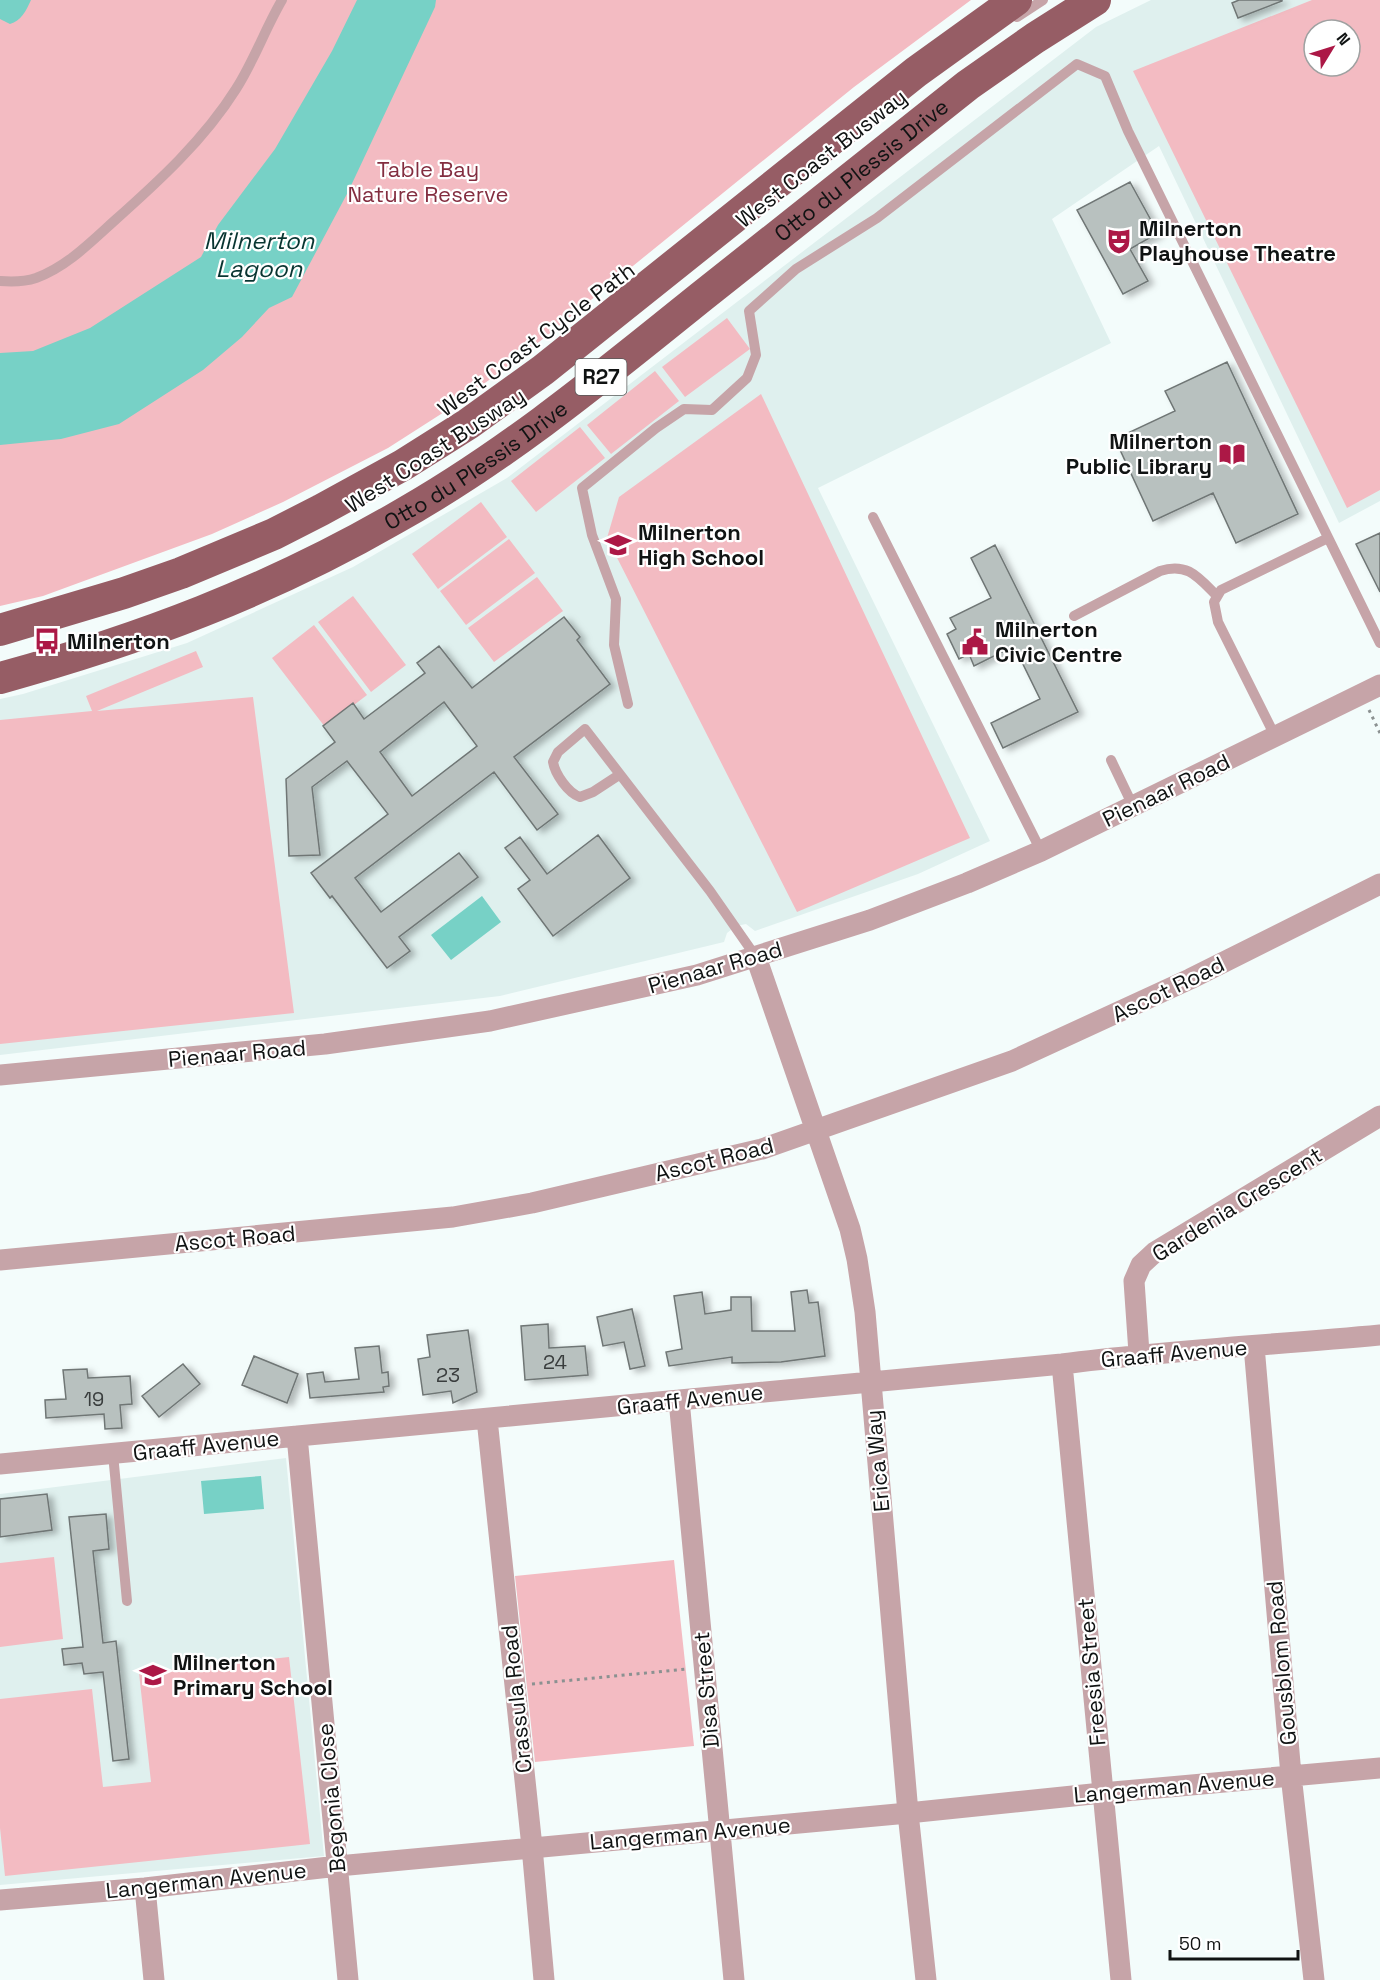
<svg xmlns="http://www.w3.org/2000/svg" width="1380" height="1980" font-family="'Space Grotesk',sans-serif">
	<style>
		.built { fill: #dff0ee; fill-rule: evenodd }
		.green { fill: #f3bbc2; fill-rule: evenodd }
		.water { fill: #77d1c6 }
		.building { fill: #b8c1bf; stroke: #6f7675; stroke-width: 1.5; fill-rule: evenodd; filter: url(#shadow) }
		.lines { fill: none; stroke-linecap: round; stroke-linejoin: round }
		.path { stroke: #8b9191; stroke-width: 3; stroke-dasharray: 3 4.5; stroke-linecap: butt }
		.lane { stroke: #c6a4a8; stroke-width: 10 }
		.street { stroke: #c6a4a8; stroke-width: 21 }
		.primary { stroke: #965d65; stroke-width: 32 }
		.labels { text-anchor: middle; stroke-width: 4.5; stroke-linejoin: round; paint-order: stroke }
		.number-label { font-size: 20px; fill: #3a3e3e }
		.shield { fill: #fff; stroke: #585a5a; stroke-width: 1.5 }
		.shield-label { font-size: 21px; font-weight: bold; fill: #101313 }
		.street-label { font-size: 22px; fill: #101313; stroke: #fff }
		.park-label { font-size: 22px; fill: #832e40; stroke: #fff }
		.poi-label { font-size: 22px; font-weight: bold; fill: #101313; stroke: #fff; text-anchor: start }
		.water-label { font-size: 24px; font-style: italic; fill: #083531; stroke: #fff }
	</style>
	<defs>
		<filter id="shadow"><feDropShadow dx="5.5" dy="3" stdDeviation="3" flood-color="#0004"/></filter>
	</defs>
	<rect width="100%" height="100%" fill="#f3fcfb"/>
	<!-- built -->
	<path class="built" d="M 1151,0 L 1380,0 L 1380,501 L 1339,523 L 1159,146 L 1052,219 L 1111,343 L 818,488 L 990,841 L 918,874 L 755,931 L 746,924 L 736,926 L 727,933 L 724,942 L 500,996 L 0,1055 L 0,699 L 23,694 L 187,643 L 353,567 L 507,478 L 1096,27 ZM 1314,30 L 1350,30 L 1350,66 L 1314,66 Z
		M 286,1458 L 324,1856 L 0,1885 L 0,1494 Z"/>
	<!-- green -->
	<path class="green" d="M 0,0 L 971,0 L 854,87 L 518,359 L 452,407 L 388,448 L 283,502 L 212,534 L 43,596 L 0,606 Z
		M 1312,0 L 1380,0 L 1380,490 L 1347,508 L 1133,71 ZM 1314,30 L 1350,30 L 1350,66 L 1314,66 Z
		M 727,318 L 750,349 L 685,397 L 662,367 Z
		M 655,371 L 679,401 L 611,454 L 587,425 Z
		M 761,394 L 970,838 L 797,912 L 607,538 L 619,497 Z
		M 580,427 L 605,458 L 536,512 L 511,481 Z
		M 481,502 L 507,537 L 438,589 L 412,554 Z
		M 509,539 L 535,573 L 466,625 L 440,591 Z
		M 537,577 L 563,611 L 494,662 L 468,628 Z
		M 353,596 L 406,665 L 371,692 L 318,622 Z
		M 314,625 L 367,695 L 325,727 L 272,658 Z
		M 196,651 L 203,667 L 97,711 L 253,697 L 294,1013 L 0,1044 L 0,720 L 92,711 L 86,696 Z
		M 54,1557 L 63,1639 L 0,1647 L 0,1563 Z
		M 674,1560 L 694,1746 L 535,1762 L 515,1576 Z
		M 289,1657 L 310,1844 L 5,1876 L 0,1828 L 0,1699 L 92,1689 L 103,1787 L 151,1782 L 139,1673 Z"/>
	<!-- water -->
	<path class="water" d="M 0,0 L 31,0 C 26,11 21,21 10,24 L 0,19 Z
		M 357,0 L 436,0 L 435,7 L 348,192 L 292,297 L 269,308 L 242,337 L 203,370 L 119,424 L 61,439 L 0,445 L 0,353 L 33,351 L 90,328 L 201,257 L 218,225 L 275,149 L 332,51 Z
		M 482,896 L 501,922 L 451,960 L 431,935 Z
		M 261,1476 L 264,1509 L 204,1514 L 201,1481 Z"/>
	<!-- building -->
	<path class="building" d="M 1239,0 L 1282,0 L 1282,1 L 1238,18 L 1232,3 Z
		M 1130,182 L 1158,233 L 1130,249 L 1148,281 L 1123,294 L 1077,210 Z
		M 1227,362 L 1298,514 L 1236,543 L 1213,493 L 1153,521 L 1115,439 L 1175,411 L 1165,391 Z
		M 1380,533 L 1380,592 L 1356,544 Z
		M 995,545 L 1078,712 L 1003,748 L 991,723 L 1040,699 L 1014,646 L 974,666 L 969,654 L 959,659 L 947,634 L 956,629 L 950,618 L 991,598 L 971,558 Z
		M 564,617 L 580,637 L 577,640 L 610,684 L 514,757 L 558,814 L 537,830 L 494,772 L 355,878 L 381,912 L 459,853 L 478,877 L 399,937 L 410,951 L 387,968 L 332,896 L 330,898 L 311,873 L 388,814 L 347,761 L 312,787 L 320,855 L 289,856 L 286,779 L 335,742 L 323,726 L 353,703 L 364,719 L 425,673 L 417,663 L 439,646 L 472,688 ZM 444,702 L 477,746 L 412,796 L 380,752 Z
		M 598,835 L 630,878 L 553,936 L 518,889 L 530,880 L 505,848 L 520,837 L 547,874 Z
		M 807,1290 L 809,1303 L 818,1302 L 825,1356 L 781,1362 L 732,1363 L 732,1357 L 669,1366 L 666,1352 L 682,1349 L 674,1296 L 702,1292 L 705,1314 L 731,1310 L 731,1297 L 751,1297 L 752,1331 L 795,1331 L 791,1292 Z
		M 632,1309 L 645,1366 L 630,1369 L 624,1342 L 603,1346 L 597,1317 Z
		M 548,1324 L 549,1348 L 585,1346 L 588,1375 L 525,1380 L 521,1326 Z
		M 468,1330 L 477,1392 L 453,1403 L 451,1391 L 423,1395 L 418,1359 L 430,1357 L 427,1335 Z
		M 379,1346 L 382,1373 L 388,1372 L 389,1386 L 383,1387 L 384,1392 L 310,1398 L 307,1374 L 323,1372 L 325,1382 L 359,1379 L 355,1348 Z
		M 254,1356 L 298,1374 L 287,1403 L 242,1385 Z
		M 183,1364 L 200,1384 L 159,1417 L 142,1396 Z
		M 87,1369 L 88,1378 L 130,1376 L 132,1404 L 120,1405 L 122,1428 L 105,1429 L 104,1414 L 46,1418 L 45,1400 L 66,1399 L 63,1370 Z
		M 47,1494 L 52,1530 L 0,1537 L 0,1499 Z
		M 106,1514 L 109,1549 L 93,1551 L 103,1643 L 116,1641 L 129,1759 L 113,1761 L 103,1672 L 84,1674 L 82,1663 L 64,1665 L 62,1649 L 83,1647 L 69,1517 Z"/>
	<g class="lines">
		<!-- path -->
		<path class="path" d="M 1369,710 L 1380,733
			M 532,1684 L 687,1669"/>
		<!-- lane -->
		<path class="lane" d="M 1017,17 L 1043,0
			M 0,281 C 12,282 24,282 36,278 C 66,267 90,243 113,222 C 158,182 204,140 236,89 C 254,61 265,29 282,0
			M 873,517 L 1041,851
			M 1074,616 L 1160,571 C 1187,562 1198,577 1216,595
			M 628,704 L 614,645 L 616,599 L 592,535 L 582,488 L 656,428 L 684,409 L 712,410 L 747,378 L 756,355 L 749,311 L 796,269 L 877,218 L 1077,64 L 1105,76 L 1128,131 L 1380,643
			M 1275,736 L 1218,622 L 1214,602 L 1221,590 L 1328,538
			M 1111,760 L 1133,806
			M 619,775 L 593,792 L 580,797 C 568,793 555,774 553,762 L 558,752 L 585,729 L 710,891 L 756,957
			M 113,1454 L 127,1601"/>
		<!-- street -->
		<path class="street" d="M 756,957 L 850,1229 L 857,1259 L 865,1312 L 908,1813 L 926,1980
			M 0,1075 L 325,1044 L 490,1021 L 697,975 L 870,920 L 967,883 L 1041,851 L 1380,685
			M 0,1260 L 453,1217 L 532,1203 L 762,1149 L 1012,1061 L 1190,979 L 1380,884
			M 1254,1346 L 1291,1775 L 1314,1980
			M 1139,1353 L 1134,1281 L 1141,1265 L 1155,1252 L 1380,1116
			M 1062,1364 L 1121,1980
			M 679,1400 L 734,1980
			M 487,1419 L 532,1847 L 544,1980
			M 297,1436 L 348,1980
			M 0,1464 L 1062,1364 C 1167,1350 1274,1345 1380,1335
			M 145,1888 L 154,1980
			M 0,1900 L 145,1888 L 338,1866 L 908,1813 L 1102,1793 L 1380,1768"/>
		<!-- primary -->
		<g class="primary">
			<path d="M 0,630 L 124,593 L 181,573 L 274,534 L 321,510 L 403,465 L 468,424 L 543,370 L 916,72 L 1016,0"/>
			<path id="s1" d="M 0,678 C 139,640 269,591 394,519 C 505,457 603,376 701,297 C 790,226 879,156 968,85 L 1035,38 L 1095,0"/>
		</g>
	</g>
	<!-- icons -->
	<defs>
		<g id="theatre-bare" transform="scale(2.07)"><path d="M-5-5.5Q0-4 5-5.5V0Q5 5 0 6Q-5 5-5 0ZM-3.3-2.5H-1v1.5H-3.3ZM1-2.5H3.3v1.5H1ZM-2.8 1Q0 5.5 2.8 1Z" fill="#ac1846" stroke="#fff" stroke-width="2.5" paint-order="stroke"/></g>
		<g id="library-bare" transform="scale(2.07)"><path d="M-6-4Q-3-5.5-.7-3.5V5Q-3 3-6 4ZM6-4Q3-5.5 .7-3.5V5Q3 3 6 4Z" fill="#ac1846" stroke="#fff" stroke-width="2.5" paint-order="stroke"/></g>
		<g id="school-bare" transform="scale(2.07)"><path d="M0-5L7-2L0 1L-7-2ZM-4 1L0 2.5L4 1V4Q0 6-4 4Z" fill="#ac1846" stroke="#fff" stroke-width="2.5" paint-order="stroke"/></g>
		<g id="bus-bare" transform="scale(2.07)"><path d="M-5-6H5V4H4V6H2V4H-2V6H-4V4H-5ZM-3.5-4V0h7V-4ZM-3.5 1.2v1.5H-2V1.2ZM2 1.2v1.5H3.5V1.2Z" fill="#ac1846" stroke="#fff" stroke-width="2.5" paint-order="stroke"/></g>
		<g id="civic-bare" transform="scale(2.07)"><path d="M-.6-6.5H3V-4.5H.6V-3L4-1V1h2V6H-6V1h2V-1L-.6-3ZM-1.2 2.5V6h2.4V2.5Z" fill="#ac1846" stroke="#fff" stroke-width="2.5" paint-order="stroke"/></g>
	</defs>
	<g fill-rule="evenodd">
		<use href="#theatre-bare" x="1119" y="241"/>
		<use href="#library-bare" x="1232" y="454"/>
		<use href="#school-bare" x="618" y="545"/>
		<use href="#bus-bare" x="47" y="641"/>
		<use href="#civic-bare" x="975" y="642"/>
		<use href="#school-bare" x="153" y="1675"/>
	</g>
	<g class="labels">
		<!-- number labels -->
		<g class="number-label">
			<text x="555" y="1369">24</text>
			<text x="448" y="1382">23</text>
			<text x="94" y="1406">19</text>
		</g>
		<!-- shield labels -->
		<rect class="shield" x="575.5" y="359" width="51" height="36" rx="4.5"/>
		<g class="shield-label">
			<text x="601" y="384">R27</text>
		</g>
		<!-- street labels -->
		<g class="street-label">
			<text transform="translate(821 158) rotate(-38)" y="8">West Coast Busway</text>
			<text dy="8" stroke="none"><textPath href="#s1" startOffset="1010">Otto du Plessis Drive</textPath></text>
			<text transform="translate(536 339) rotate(-37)" y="8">West Coast Cycle Path</text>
			<text transform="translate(435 450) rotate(-33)" y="8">West Coast Busway</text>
			<text dy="8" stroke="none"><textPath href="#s1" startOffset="524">Otto du Plessis Drive</textPath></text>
			<text transform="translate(1166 790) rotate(-26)" y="8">Pienaar Road</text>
			<text transform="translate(715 967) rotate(-16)" y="8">Pienaar Road</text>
			<text transform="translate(1168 989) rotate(-26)" y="8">Ascot Road</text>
			<text transform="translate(237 1053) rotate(-5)" y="8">Pienaar Road</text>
			<text transform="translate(714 1159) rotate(-14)" y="8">Ascot Road</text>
			<text transform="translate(1237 1204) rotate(-32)" y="8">Gardenia Crescent</text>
			<text transform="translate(235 1238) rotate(-5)" y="8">Ascot Road</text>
			<text transform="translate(1174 1353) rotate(-5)" y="8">Graaff Avenue</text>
			<text transform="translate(690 1399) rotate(-6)" y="8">Graaff Avenue</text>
			<text transform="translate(206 1445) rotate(-6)" y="8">Graaff Avenue</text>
			<text transform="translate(877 1461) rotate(-95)" y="8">Erica Way</text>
			<text transform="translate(1281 1663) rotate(-95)" y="8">Gousblom Road</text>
			<text transform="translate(1091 1672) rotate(-95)" y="8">Freesia Street</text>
			<text transform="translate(706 1690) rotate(-95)" y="8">Disa Street</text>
			<text transform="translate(516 1699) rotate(-96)" y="8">Crassula Road</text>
			<text transform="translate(1174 1786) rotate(-5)" y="8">Langerman Avenue</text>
			<text transform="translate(331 1798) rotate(-95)" y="8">Begonia Close</text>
			<text transform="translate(690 1833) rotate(-5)" y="8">Langerman Avenue</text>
			<text transform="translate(206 1880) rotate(-6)" y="8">Langerman Avenue</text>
		</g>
		<!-- park labels -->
		<g class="park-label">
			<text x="428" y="177">Table Bay<tspan x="428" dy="25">Nature Reserve</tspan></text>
		</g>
		<!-- poi labels -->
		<g class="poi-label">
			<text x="1139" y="236">Milnerton<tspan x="1139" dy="25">Playhouse Theatre</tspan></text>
			<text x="1212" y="449" text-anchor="end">Milnerton<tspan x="1212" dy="25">Public Library</tspan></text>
			<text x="638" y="540">Milnerton<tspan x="638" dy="25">High School</tspan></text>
			<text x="995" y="637">Milnerton<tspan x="995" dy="25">Civic Centre</tspan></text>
			<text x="67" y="649">Milnerton</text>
			<text x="173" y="1670">Milnerton<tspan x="173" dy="25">Primary School</tspan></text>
		</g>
		<!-- water labels -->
		<g class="water-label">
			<text x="259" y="249">Milnerton<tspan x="259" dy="28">Lagoon</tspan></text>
		</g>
	</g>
	<!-- north arrow -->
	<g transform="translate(1332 48) rotate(52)"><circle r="28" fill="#ffffff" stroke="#9fa1a1" stroke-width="1.5"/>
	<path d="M0-4.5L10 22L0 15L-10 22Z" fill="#ac1846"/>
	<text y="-9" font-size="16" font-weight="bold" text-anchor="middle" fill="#101313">N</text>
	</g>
	<!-- scale -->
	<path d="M1170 1950v9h128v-9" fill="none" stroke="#101313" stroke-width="3"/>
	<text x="1179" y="1950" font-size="18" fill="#101313" stroke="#ffffff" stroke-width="4.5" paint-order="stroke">50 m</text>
</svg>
